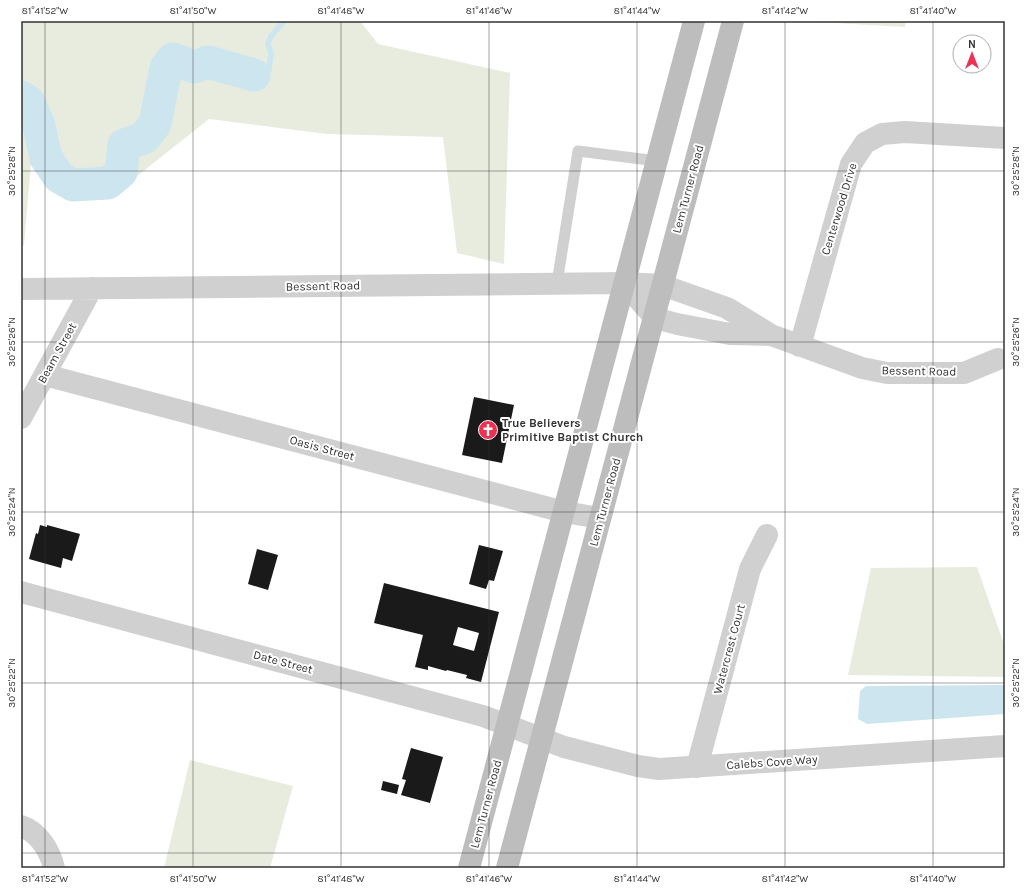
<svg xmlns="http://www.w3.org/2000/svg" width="1026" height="889" font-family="Karla,sans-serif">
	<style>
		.green { fill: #e7ecde }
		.water { fill: #cde5ef }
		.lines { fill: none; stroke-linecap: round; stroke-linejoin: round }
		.stream { stroke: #cde5ef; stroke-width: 5.5 }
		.river { stroke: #cde5ef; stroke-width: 33 }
		.building { fill: #1a1a1a; fill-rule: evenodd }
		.lane { stroke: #d0d0d0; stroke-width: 11 }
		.street { stroke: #d0d0d0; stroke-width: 22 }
		.secondary { stroke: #bdbdbd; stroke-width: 22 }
		.ticks { fill: none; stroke: #333; stroke-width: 1; stroke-opacity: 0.45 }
		.labels { text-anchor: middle; stroke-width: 4; stroke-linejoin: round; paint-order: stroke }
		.street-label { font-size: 12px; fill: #333; stroke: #fff }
		.poi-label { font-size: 12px; font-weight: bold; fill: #333; stroke: #fff; text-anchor: start }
		.neatline { fill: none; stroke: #333; stroke-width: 1.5 }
		.ticks-label { font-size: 10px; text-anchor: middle; fill: #333 }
	</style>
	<rect width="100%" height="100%" fill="#fff"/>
	<!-- green -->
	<path class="green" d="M 21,21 L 360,21 L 378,44 L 510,73 L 504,264 L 457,253 L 443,137 L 327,134 L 209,119 L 122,188 L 72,196 L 31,164 L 24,245 L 21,247 Z
		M 800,21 L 906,21 L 905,27 Z
		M 977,567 L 1005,647 L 1005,677 L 848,675 L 871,568 Z
		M 190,760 L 293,786 L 270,868 L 164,868 Z"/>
	<!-- water -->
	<path class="water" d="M 1005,685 L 1005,714 L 867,724 L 858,719 L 860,691 L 866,686 Z"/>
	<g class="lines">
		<!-- stream -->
		<path class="stream" d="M 254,75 L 262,76 L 269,70 L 271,53 L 268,44 L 271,36 L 284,21"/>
		<!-- river -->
		<path class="river" d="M 21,97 L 29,102 L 39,126 L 46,158 L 59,177 L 73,185 L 108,183 L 121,172 L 124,145 L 144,138 L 155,124 L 166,68 L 173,59 L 194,67 L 208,62 L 254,75"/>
	</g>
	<!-- building -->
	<path class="building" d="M 474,397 L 514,405 L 502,463 L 462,455 Z
		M 40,525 L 47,527 L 47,525 L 80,534 L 72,561 L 63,558 L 61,568 L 29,559 L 36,533 L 38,534 Z
		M 479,545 L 503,551 L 494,581 L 489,580 L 486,589 L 469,584 Z
		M 257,549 L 278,555 L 268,590 L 248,584 Z
		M 384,583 L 499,612 L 481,682 L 466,678 L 467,675 L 447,670 L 446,671 L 428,666 L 428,670 L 415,667 L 423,635 L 374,623 ZM 458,627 L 479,633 L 474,651 L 453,645 Z
		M 411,748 L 443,757 L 430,803 L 401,795 L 406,780 L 402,779 Z
		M 383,781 L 399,785 L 397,794 L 381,790 Z"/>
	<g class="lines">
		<!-- lane -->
		<path class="lane" d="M 557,283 L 578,151 L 657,161"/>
		<!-- street -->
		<path class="street" d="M 624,283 L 655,318 L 677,324 L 730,334 L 770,335
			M 21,289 L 624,283 L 662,285 L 727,308 L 771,335 L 862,368 L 887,373 L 964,373 L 998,359
			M 800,346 L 851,164 L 865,143 L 882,134 L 905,132 L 1005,138
			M 45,375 L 564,512 L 600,518
			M 21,418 L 92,288
			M 21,592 L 483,716 L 564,747 L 638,766 L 659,769 L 1005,746
			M 697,767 L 750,569 L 767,535
			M 21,826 C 39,832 50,851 54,868"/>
		<!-- secondary -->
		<path class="secondary" d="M 469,868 L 694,21
			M 507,868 L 733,21"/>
	</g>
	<!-- ticks -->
	<path class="ticks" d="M 45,21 L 45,868M 193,21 L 193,868M 341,21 L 341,868M 489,21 L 489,868M 637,21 L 637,868M 785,21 L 785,868M 933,21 L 933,868M 21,171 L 1005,171M 21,342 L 1005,342M 21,512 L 1005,512M 21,683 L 1005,683M 21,853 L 1005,853"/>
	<!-- icons -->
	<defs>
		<g id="church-disc" transform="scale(1)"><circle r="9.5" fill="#ee3151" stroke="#fff"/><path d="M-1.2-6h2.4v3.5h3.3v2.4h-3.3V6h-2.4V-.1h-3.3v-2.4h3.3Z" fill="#fff"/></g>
	</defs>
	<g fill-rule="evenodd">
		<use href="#church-disc" x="488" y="430"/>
	</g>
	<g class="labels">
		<!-- street labels -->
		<g class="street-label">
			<text transform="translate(688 189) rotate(-75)" y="4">Lem Turner Road</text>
			<text transform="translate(839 209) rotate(-73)" y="4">Centerwood Drive</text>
			<text transform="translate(323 286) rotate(-1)" y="4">Bessent Road</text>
			<text transform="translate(57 353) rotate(-61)" y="4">Beam Street</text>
			<text transform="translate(919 371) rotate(1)" y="4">Bessent Road</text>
			<text transform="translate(322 448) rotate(15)" y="4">Oasis Street</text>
			<text transform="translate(605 502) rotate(-75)" y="4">Lem Turner Road</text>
			<text transform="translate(729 649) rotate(-75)" y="4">Watercrest Court</text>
			<text transform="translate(283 662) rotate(15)" y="4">Date Street</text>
			<text transform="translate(772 762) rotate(-4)" y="4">Calebs Cove Way</text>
			<text transform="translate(486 804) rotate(-75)" y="4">Lem Turner Road</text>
		</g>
		<!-- poi labels -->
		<g class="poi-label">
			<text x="502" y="427">True Believers<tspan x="502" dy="14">Primitive Baptist Church</tspan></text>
		</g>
	</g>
	<!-- border -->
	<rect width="1026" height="889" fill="none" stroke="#ffffff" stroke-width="44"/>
	<!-- north arrow -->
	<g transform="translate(972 54)"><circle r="19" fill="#ffffff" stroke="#adadad"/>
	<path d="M0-3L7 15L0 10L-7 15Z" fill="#ee3151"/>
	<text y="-6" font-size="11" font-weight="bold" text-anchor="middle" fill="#333333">N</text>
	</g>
	<rect x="22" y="22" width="982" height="845" class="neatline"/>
	<g class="ticks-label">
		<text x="45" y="14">81°41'52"W</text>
		<text x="193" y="14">81°41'50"W</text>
		<text x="341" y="14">81°41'48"W</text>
		<text x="489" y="14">81°41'46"W</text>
		<text x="637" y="14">81°41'44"W</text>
		<text x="785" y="14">81°41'42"W</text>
		<text x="933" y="14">81°41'40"W</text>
		<text transform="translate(11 171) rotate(-90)" y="4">30°25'28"N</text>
		<text transform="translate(1015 171) rotate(-90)" y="4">30°25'28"N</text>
		<text transform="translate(11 342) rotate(-90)" y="4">30°25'26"N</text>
		<text transform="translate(1015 342) rotate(-90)" y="4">30°25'26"N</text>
		<text transform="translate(11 512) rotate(-90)" y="4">30°25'24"N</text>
		<text transform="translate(1015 512) rotate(-90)" y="4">30°25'24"N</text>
		<text transform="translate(11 683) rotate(-90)" y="4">30°25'22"N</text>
		<text transform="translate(1015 683) rotate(-90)" y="4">30°25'22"N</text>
		<text x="45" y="882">81°41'52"W</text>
		<text x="193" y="882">81°41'50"W</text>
		<text x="341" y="882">81°41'48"W</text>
		<text x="489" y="882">81°41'46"W</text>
		<text x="637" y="882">81°41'44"W</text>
		<text x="785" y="882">81°41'42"W</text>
		<text x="933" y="882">81°41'40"W</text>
	</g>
</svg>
